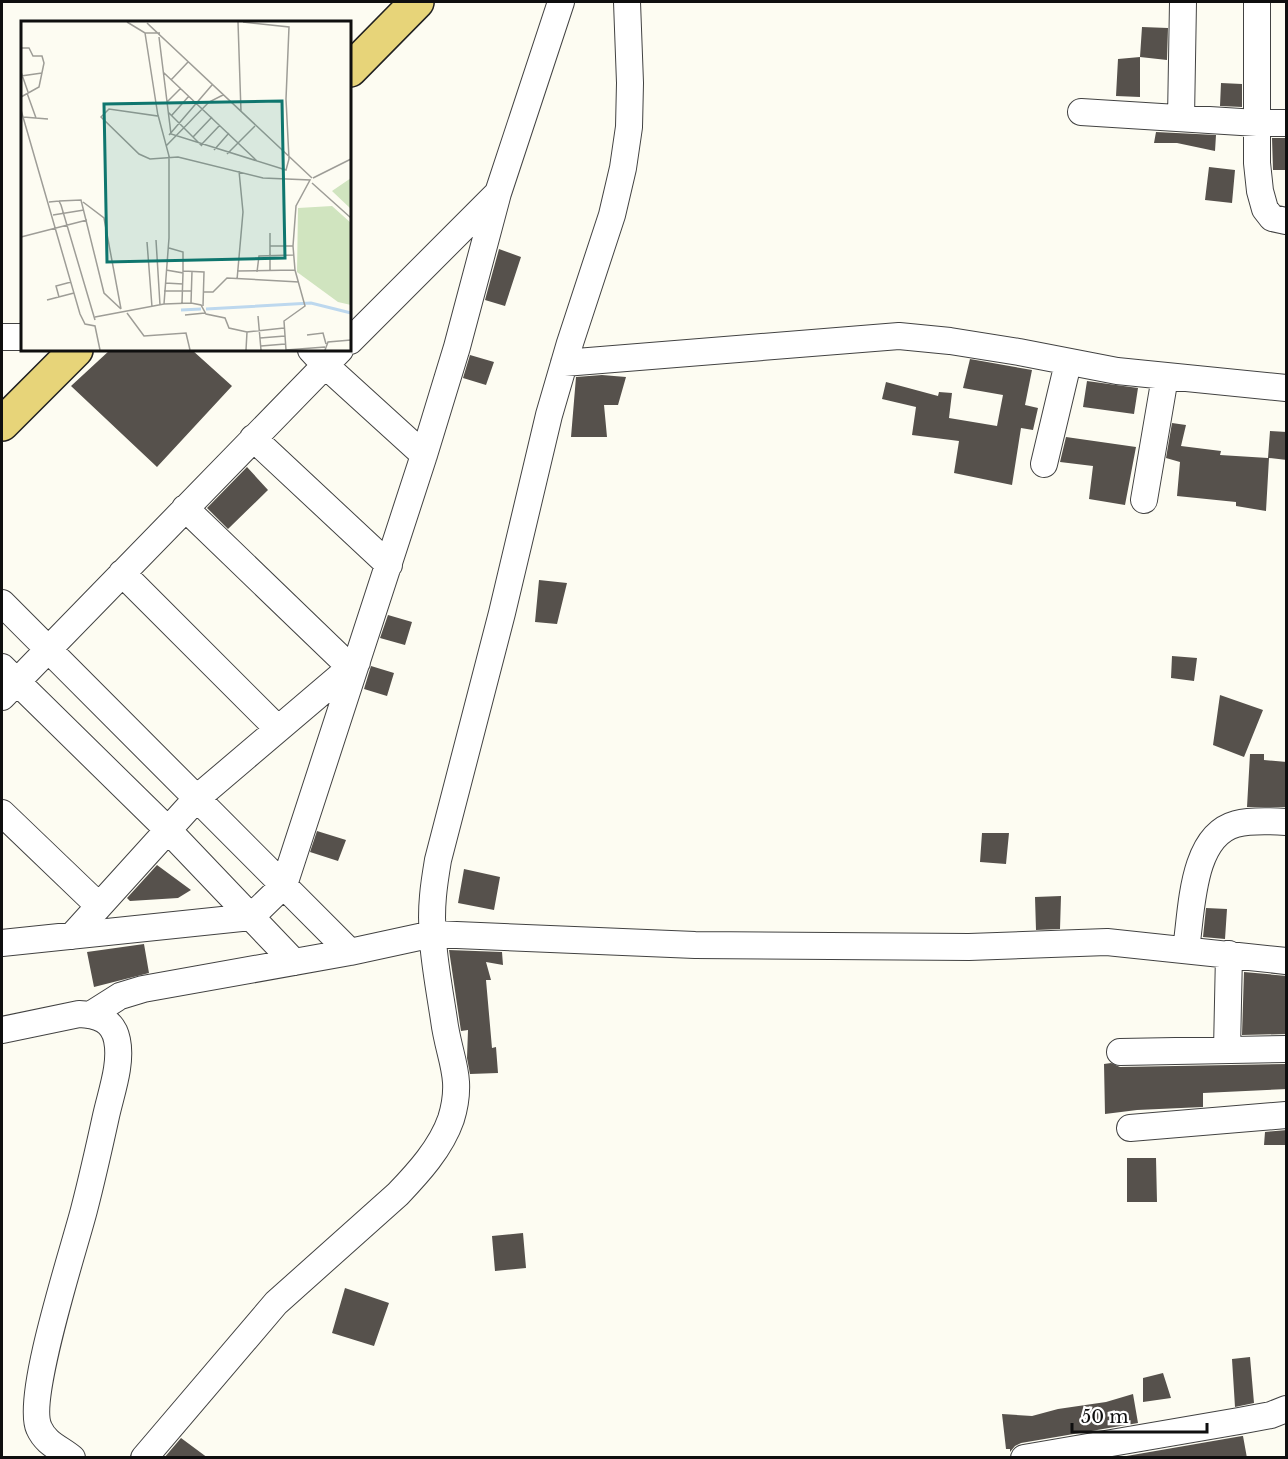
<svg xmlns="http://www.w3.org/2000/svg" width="1288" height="1459" font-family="'Libre Baskerville',serif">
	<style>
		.building { fill: #56514c }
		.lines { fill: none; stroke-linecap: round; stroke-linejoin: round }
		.minor-casing { stroke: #424242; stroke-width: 28 }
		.major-casing { stroke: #202020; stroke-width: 36 }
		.minor { stroke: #fff; stroke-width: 26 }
		.major { stroke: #e7d479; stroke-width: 33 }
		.inset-river { fill: none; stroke: #bdd8ee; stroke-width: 3 }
		.inset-road { fill: none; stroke: #9e9d97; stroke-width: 1.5 }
		.view { fill: #0f766e; fill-opacity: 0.15; stroke: #0f766e; stroke-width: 3 }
		.inset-edge { fill: none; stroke: #0f0f0f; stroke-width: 3 }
	</style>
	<rect width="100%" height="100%" fill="#fdfcf2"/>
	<!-- building -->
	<path class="building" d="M 1142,27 L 1168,28 L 1167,60 L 1140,57 Z
		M 1140,57 L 1140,97 L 1116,96 L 1118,59 Z
		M 1221,83 L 1242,84 L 1242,107 L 1220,106 Z
		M 1156,132 L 1216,135 L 1215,151 L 1177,143 L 1154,143 Z
		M 1272,138 L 1287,138 L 1287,170 L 1273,170 Z
		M 1209,167 L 1235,170 L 1232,203 L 1205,200 Z
		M 499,249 L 521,257 L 505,306 L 485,300 Z
		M 110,350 L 192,350 L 232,386 L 157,467 L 71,386 Z
		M 470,355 L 494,362 L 486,385 L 463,378 Z
		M 970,359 L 1032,370 L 1025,405 L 1038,408 L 1033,430 L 1021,428 L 1012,485 L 954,473 L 959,441 L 912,435 L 916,407 L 882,399 L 886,382 L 938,396 L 939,392 L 952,393 L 949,418 L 997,426 L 1003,395 L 963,388 Z
		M 602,375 L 626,377 L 618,405 L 604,405 L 607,437 L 571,437 L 576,377 Z
		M 1087,381 L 1138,388 L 1134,414 L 1083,407 Z
		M 1172,423 L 1186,425 L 1181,446 L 1221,451 L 1220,455 L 1268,458 L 1270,431 L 1287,432 L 1287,460 L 1269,458 L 1266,511 L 1236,506 L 1236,502 L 1177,496 L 1180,462 L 1166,458 Z
		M 1066,437 L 1136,447 L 1125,505 L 1089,499 L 1093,466 L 1060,462 Z
		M 247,467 L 268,490 L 228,529 L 207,508 Z
		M 539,580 L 567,583 L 557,624 L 535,622 Z
		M 388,615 L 412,622 L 405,645 L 380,638 Z
		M 1172,656 L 1197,658 L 1194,681 L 1171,678 Z
		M 371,666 L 394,673 L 387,696 L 364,689 Z
		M 1220,695 L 1263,710 L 1244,757 L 1213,745 Z
		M 1250,754 L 1264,754 L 1264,760 L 1287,762 L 1287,807 L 1247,807 Z
		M 317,831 L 346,840 L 338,861 L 310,852 Z
		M 982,833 L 1009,833 L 1006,864 L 980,862 Z
		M 157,865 L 191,890 L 178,898 L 130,901 L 127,898 Z
		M 464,869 L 500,877 L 494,910 L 458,903 Z
		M 1061,896 L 1060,929 L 1036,930 L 1035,897 Z
		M 1206,908 L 1227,909 L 1225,939 L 1203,937 Z
		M 144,944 L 149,973 L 94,987 L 87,952 Z
		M 449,950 L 502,952 L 503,965 L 486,962 L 491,980 L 486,980 L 492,1048 L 496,1047 L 498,1073 L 470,1074 L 467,1058 L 468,1030 L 461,1031 Z
		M 1244,972 L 1287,976 L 1285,1015 L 1287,1015 L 1287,1034 L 1242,1035 Z
		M 1111,1063 L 1120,1067 L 1287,1064 L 1287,1089 L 1203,1093 L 1203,1107 L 1137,1110 L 1105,1114 L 1104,1064 Z
		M 1287,1130 L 1287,1145 L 1264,1145 L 1265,1132 Z
		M 1127,1158 L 1156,1158 L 1157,1202 L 1127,1202 Z
		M 523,1233 L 526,1268 L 495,1271 L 492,1236 Z
		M 345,1288 L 389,1303 L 374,1346 L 332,1333 Z
		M 1250,1357 L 1254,1403 L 1235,1407 L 1232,1359 Z
		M 1163,1373 L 1171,1398 L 1143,1402 L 1143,1378 Z
		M 1133,1394 L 1138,1423 L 1021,1443 L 1015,1446 L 1010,1452 L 1010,1449 L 1006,1449 L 1002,1414 L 1032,1416 L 1058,1409 L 1106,1402 Z
		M 1243,1436 L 1247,1458 L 1115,1458 L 1242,1436 Z
		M 181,1438 L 208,1458 L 164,1458 Z"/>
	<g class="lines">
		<!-- minor casing -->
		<g class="minor-casing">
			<path id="minor" d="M 1257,2 L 1257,163 L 1260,191 L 1265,209 L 1272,218 L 1286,221
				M 1081,112 L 1257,123 L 1286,123
				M 1181,118 L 1183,2
				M 2,337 L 22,337
				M 350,341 L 496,195
				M 311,350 L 325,365 L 424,455
				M 564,363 L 899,336 L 950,341 L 1019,352 L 1117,371 L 1286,388
				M 253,438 L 389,565
				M 1044,464 L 1068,363
				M 1144,500 L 1165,377
				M 185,508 L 350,667
				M 122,573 L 278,729
				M 2,603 L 350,952
				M 2,667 L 167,829 L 294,962
				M 2,697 L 340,350
				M 2,813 L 99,906
				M 72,936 L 197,798 L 357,662
				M 2,943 L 251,917 L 284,885 L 424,455 L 457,347 L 498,193 L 561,2
				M 1186,949 C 1192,911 1191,836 1236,824 C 1251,820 1271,821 1286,822
				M 90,1015 L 120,996 L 143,989 L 350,952 L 433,934 L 695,945 L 969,947 L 1107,942 L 1286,961
				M 2,1030 L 79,1014 C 98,1015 113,1020 117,1040 C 122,1064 111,1093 106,1116 C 99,1148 92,1179 84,1210 C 74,1249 25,1398 39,1428 C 46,1444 60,1448 72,1458
				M 1227,1050 L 1229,954
				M 1120,1052 L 1286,1049
				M 1130,1128 L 1286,1115
				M 144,1458 L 276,1303 L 398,1194 C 418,1173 441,1148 451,1119 C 464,1077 449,1059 444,1020 C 438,980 429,937 433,896 C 434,884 436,872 438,860 L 502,613 L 549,415 L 570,343 L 612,215 L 623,168 L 629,127 L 630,83 L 627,2
				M 1024,1458 L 1239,1421 L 1271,1415 L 1286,1409"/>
		</g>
		<!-- major casing -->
		<g class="major-casing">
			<path id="major" d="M 350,70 L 417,2
				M 2,424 L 76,350"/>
		</g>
		<!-- minor -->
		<use href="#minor" class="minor"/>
		<!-- major -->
		<use href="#major" class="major"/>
	</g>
	<!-- overview -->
	<g transform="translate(21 21)">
		<rect width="330" height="330" fill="#fdfcf2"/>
		<path d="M 330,157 L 330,188 L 311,170 ZM 311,185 L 330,202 L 330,284 L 317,281 L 276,251 L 277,187 Z" fill="#d0e4bf"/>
		<path class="inset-river" d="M 185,288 L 290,282 L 330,292M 160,289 L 180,288"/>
		<path class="inset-road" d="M 106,1 L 124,12 L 139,12M 217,1 L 220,91M 126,2 L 291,157M 128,4 L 144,19M 124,12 L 137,95 L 88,88 L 80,96 L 118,133 L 129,138 L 157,136 L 242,157 L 289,159 L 275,185 L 272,225 L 274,249 L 284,285 L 263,300 L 265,329M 138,16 L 150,113 L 265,149 L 268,138 L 265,78 L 268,6 L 222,1M 0,27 L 8,27 L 12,35 L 21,35 L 23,42 L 18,66 L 0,76M 0,51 L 7,71M 142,51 L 236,140M 0,55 L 21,52M 150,59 L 167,41M 6,72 L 15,97M 146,81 L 160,67M 0,89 L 59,293 L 64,303 L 74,305 L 79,329M 147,91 L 181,125M 137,94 L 148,135 L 148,217 L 143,283M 151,94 L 168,75M 2,96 L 27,98M 148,114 L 191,64M 172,116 L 191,96M 180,124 L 199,104M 145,125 L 188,81 L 202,74M 193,129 L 208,112M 206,133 L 234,105M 292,157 L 330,138M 291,162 L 330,197M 38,180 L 60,179 L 83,272 L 100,288M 28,181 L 38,180 L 40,184 L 74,299M 62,181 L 83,197 L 100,288M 32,194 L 63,189M 0,216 L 66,199M 135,219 L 139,284M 126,221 L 131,286M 249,225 L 272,225M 148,227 L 162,231 L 162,251M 145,249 L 162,252 L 161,282M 162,250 L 183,251 L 182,285M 216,250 L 274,249M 249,250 L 249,212M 236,251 L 238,235 L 272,234M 216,259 L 222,191 L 218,150M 144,262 L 162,263M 143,270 L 170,270M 183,271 L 192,271 L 206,257 L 278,261M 38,276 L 35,265 L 50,261M 26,279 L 53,272M 170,282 L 171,250M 106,292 L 123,315 L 165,312 L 169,329M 164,294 L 184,292M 237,295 L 240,329M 74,296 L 143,283 L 170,282 L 180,284 L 185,293 L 204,297 L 208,307 L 226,311M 286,314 L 302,312 L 305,323M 239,317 L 264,315M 240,325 L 264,323M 225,329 L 226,311 L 263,307M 265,329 L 304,326M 304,329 L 307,321 L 330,319"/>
		<path class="view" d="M 261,80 L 264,237 L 86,241 L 83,83 Z"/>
		<rect width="330" height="330" class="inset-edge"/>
	</g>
	<!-- border -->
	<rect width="1288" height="1459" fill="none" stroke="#0f0f0f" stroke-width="6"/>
	<!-- scale -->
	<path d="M1072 1423v9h135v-9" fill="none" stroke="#0f0f0f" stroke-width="3"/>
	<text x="1081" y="1423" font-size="18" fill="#0f0f0f" stroke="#ffffff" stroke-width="4.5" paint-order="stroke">50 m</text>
</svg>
